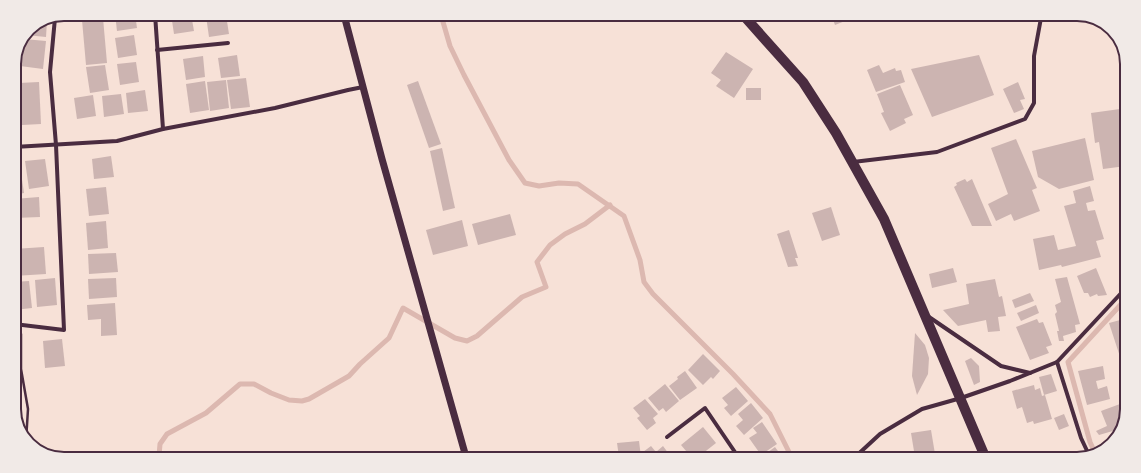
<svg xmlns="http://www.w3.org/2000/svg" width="1141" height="473" font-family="Poppins,sans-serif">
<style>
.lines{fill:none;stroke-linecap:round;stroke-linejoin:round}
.stream{stroke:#dcb8b0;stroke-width:5}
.building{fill:#ccb4b1}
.path{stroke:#4a2c40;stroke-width:2.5}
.minor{stroke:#4a2c40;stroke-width:4}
.tertiary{stroke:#4a2c40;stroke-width:7}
.primary{stroke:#4a2c40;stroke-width:10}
.rim{fill:none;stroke:#4a2c40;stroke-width:2}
</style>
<rect width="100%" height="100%" fill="#f7e1d7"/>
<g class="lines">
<g class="stream">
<path d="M441,15L450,46L464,75L509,160L525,183L539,186L559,183L578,184L624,216L640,260L644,282L653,294L733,374L770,414L792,458"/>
<path d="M1095,453L1090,442L1068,362L1125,300"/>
<path d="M159,456L160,444L167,434L206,413L240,384H254L271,393L289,400L302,401L309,399L349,376L360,364L389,338L403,308L455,338L467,341L477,336L522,297L546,287L537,262L550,245L565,234L585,224L610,205"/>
</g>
</g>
<g class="building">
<path d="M115,14H135L137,28L117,31Z"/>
<path d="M171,14H191L194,31L174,34Z"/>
<path d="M219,15H226L229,34L209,37L206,16Z"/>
<path d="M832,17H855L835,25Z"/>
<path d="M103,18L107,63L86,65L82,20Z"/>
<path d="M47,21L46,37L26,35L29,29Z"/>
<path d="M1114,31L1117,34L1122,49H1121Z"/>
<path d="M134,35L137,55L118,58L115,38Z"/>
<path d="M24,39L46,41L43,69L20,66Z"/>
<path d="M726,52L753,69L734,98L716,86L721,80L711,73Z"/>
<path d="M237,55L240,76L221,78L218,58Z"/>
<path d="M979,55L994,95L932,117L911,69Z"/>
<path d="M203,56L205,77L186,80L183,59Z"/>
<path d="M136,62L139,82L120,85L117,64Z"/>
<path d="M105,65L109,90L90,93L86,67Z"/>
<path d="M879,65L883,73L895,68L896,71L901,70L905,82L876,92L867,70Z"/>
<path d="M246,78L250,107L231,109L227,80Z"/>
<path d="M226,80L229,108L210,111L207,82Z"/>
<path d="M205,81L209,110L190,113L186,84Z"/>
<path d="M418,81L441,144L429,148L407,85Z"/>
<path d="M39,82L41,124L22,125L19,83Z"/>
<path d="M1018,82L1025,99L1020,100L1024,109L1014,113L1003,89Z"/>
<path d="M900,85L913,115L904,119L906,123L890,131L881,113L884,112L877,94Z"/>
<rect x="746" y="88" width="15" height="12"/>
<path d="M145,90L148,111L128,113L126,93Z"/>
<path d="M121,94L124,114L104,117L102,96Z"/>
<path d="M93,95L96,116L77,119L74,98Z"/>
<path d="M1120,109L1122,121H1119L1121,131L1125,130L1126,137V166L1103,169L1099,142L1095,143L1091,113Z"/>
<path d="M1085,138L1094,180L1059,189L1038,177L1032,151Z"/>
<path d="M1016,139L1037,188L1032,190L1040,211L1014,221L1011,214L996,221L988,204L1008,194L991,148Z"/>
<path d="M442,148L455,208L443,211L430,151Z"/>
<path d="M111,156L114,177L94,179L92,159Z"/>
<path d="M45,159L49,186L29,189L25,161Z"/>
<path d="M20,166L24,193L14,195V167Z"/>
<path d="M965,179L967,182L972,179L992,226H972L954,187L957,185L956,183Z"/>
<path d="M1090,186L1094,201L1086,203L1088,211L1095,210L1104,239L1096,241L1101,257L1062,267L1061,265L1039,270L1033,239L1054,235L1058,250L1076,246L1064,206L1076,203L1073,191Z"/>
<path d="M106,187L109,214L89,216L86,189Z"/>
<path d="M39,197L40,217L14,218V199Z"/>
<path d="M831,207L840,235L822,241L812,213Z"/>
<path d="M510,214L516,235L478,245L472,224Z"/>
<path d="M462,220L468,246L433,255L426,230Z"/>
<path d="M106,221L108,248L88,250L86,223Z"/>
<path d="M789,230L798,258H795L798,266L788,267L777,234Z"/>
<path d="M44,247L46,274L14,276V249Z"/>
<path d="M116,253L118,272L89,274L88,254Z"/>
<path d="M953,268L957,282L932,288L929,274Z"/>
<path d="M1096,268L1107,295L1098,296L1097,294L1090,297L1088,293H1084L1077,276Z"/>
<path d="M1067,277L1080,324L1075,325L1076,332L1063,336L1064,341H1059L1057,331H1059L1055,314L1057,312L1055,305L1061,302L1055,279Z"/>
<path d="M55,278L57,305L37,307L35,280Z"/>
<path d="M116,278L117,297L89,299L88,279Z"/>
<path d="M995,279L999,297L1002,296L1006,316L998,317L1000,331L988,332L986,320L958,326L943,310L969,304L966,284Z"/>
<path d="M29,281L32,308L14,310V282Z"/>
<path d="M1030,293L1034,301L1015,308L1012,300Z"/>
<path d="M115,303L117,335L101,336V319L88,320L87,305Z"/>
<path d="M1036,305L1039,313L1021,321L1017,313Z"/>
<path d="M1037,319L1039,323L1043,322L1052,345L1046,347L1049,353L1030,360L1016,327Z"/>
<path d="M1124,319V369L1109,323Z"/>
<path d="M915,333L925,345L929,358L928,374L917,395L912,376Z"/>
<path d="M62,339L65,366L45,368L43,341Z"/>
<path d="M14,345H16L17,364H14Z"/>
<path d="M703,354L720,371L713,379L711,377L703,385L688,370Z"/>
<path d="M971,358L979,366L980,382L974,385L965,361Z"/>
<path d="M1103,366L1105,379L1096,381L1098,389L1107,386L1110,399L1087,405L1078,371Z"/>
<path d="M685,371L697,388L680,400L669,386L678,379L677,377Z"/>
<path d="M1051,374L1057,391L1044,395L1039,377Z"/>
<path d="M665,384L679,401L666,412L663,408L659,411L648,398Z"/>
<path d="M1034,385L1035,390L1040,388L1042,396L1045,395L1052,419L1034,424L1033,421L1027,423L1022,407L1017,409L1012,391Z"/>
<path d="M736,387L748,401L731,416L724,408L728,405L722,398Z"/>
<path d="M645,399L658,414L653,418L656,423L647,430L637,418L640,416L633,408Z"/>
<path d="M751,403L763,418L744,435L736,426L743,420L738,414Z"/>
<path d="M1120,404L1123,414V428L1099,435L1096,431L1107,426L1101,411Z"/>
<path d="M1064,414L1069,426L1059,430L1054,418Z"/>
<path d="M762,422L777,444L761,455L749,438L757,433L753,428Z"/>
<path d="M703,427L716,443L697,458H692L681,445Z"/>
<path d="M931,430L935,454L915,457L911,433Z"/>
<path d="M639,441L641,457H619L617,443Z"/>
<path d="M651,446L656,452L663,446L672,458L647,457L643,452Z"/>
<path d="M775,447L783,458H760Z"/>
<path d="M948,453L949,459L931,458L930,456Z"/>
</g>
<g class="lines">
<path class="path" d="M21,334V369L28,409L26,441"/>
<g class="minor">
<path d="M155,14L163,129"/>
<path d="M157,50L228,43"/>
<path d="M14,147L117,141L163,129L275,108L348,90L363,87"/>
<path d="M853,162L937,152L1025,119L1034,103V56L1041,18"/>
<path d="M929,317L1001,366L1030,373"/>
<path d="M14,324L64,330L56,145L50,72L55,18"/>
<path d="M1057,362L1081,438L1089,455"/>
<path d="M667,437L705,408L739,458"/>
<path d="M854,458L880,434L922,409L961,398L1010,381L1057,362L1125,289"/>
</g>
<path class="tertiary" d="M344,15L382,159L466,457"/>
<path class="primary" d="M744,16L803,82L836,133L884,219L986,459"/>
</g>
<path d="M0 0H1141V473H0ZM64 21H1077A43 43 0 0 1 1120 64V409A43 43 0 0 1 1077 452H64A43 43 0 0 1 21 409V64A43 43 0 0 1 64 21Z" fill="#f1eae7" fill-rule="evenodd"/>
<path class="rim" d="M64 21H1077A43 43 0 0 1 1120 64V409A43 43 0 0 1 1077 452H64A43 43 0 0 1 21 409V64A43 43 0 0 1 64 21Z"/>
</svg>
